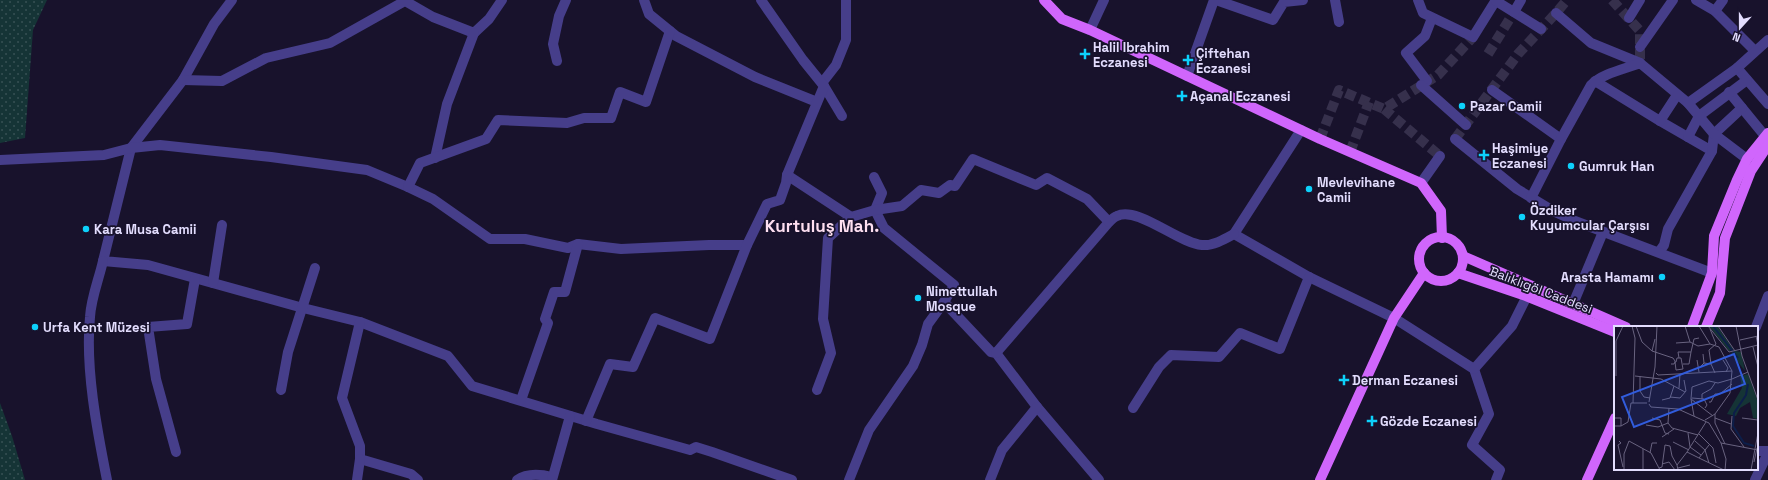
<svg xmlns="http://www.w3.org/2000/svg" width="1768" height="480" font-family="'Space Grotesk',sans-serif">
<style>
.park{fill:url(#park-dots)}
.lines{fill:none;stroke-linecap:round;stroke-linejoin:round}
.minor-tunnel{stroke:#36304c;stroke-width:10;stroke-dasharray:10 5;stroke-linecap:butt}
.minor{stroke:#463e8a;stroke-width:10}
.major{stroke:#d066fc;stroke-width:10}
.poi-dot{fill:#0dd1fb;stroke:#18122c;stroke-width:1.5}
.labels{text-anchor:middle;dominant-baseline:central;stroke-width:3.5;stroke-linejoin:round;paint-order:stroke}
.poi-label{font-size:13px;font-weight:bold;fill:#e3ddfe;stroke:#18122c;text-anchor:start}
.street-label{font-size:13px;fill:#e3ddfe;stroke:#18122c}
.district-label{font-size:17px;font-weight:bold;fill:#fedff1;stroke:#18122c}
.inset-river{fill:none;stroke:#0c1e4a;stroke-width:2}
.inset-road{fill:none;stroke:#696380;stroke-width:1}
.view{fill:#315cdc;fill-opacity:0.15;stroke:#315cdc;stroke-width:2}
.inset-edge{fill:none;stroke:#e3ddfe;stroke-width:2}
</style>
<defs>
<pattern id="park-dots" width="8" height="8" patternUnits="userSpaceOnUse"><rect width="8" height="8" fill="#153436"/><path d="M2 2h.1M6 6h.1" fill="none" stroke="#375154" stroke-width="1.8" stroke-linecap="round"/></pattern>
</defs>
<rect width="100%" height="100%" fill="#18122c"/>
<g class="park">
<path d="M0,0H47L33,30L25,138L0,143Z"/>
<path d="M0,403L12,436L25,480H0Z"/>
</g>
<g class="lines">
<g class="minor-tunnel">
<path d="M1612,0L1640,31V63"/>
<path d="M1488,54L1514,12"/>
<path d="M1384,109L1440,156"/>
<path d="M1320,139L1339,90L1384,109L1438,75L1473,37"/>
<path d="M1455,139L1518,54L1556,13L1567,0"/>
<path d="M1350,152L1369,102"/>
</g>
<g class="minor">
<path d="M232,0L214,24L183,80L131,148L103,261L148,265L303,308L360,322L448,356L472,386L597,424L690,450L696,447L712,452L792,480"/>
<path d="M644,0L649,14L676,36L755,77L817,102"/>
<path d="M1216,0L1273,20L1284,2L1303,0"/>
<path d="M1335,0L1339,22"/>
<path d="M1418,0L1423,13L1473,37L1496,0"/>
<path d="M1696,0L1715,11L1755,51"/>
<path d="M1496,1L1541,29"/>
<path d="M1715,11L1723,0"/>
<path d="M1514,12L1521,0"/>
<path d="M1556,13L1591,43L1640,63"/>
<path d="M1629,18L1640,0"/>
<path d="M1090,30L1104,0"/>
<path d="M1640,47L1673,0"/>
<path d="M557,61L553,44L559,16L566,0"/>
<path d="M1737,68L1768,104"/>
<path d="M1187,76L1214,0"/>
<path d="M183,80L222,81L266,58L330,43L405,1L433,17L474,33L489,19L502,0"/>
<path d="M1427,81L1406,53L1425,36L1432,18"/>
<path d="M1595,81L1660,121L1712,151L1668,229L1664,245L1659,252"/>
<path d="M822,83L836,65L846,40V0"/>
<path d="M1421,85L1466,125"/>
<path d="M824,86L842,116"/>
<path d="M1492,90L1561,139"/>
<path d="M1729,92L1765,136"/>
<path d="M1688,103L1737,68L1768,40"/>
<path d="M1660,121L1677,95"/>
<path d="M1301,130L1234,234L1309,277L1394,318L1474,369L1489,414L1472,445L1500,470L1496,480"/>
<path d="M1688,137L1699,116L1747,80"/>
<path d="M1455,139L1517,189L1555,212L1575,221L1712,273"/>
<path d="M1712,151L1714,134L1742,108"/>
<path d="M435,158L447,104L474,33"/>
<path d="M0,160L104,155L131,148L160,145L271,157L367,170L408,187L433,199L490,239H525L568,248L578,244L621,249L709,245H747"/>
<path d="M787,175L851,217"/>
<path d="M874,177L882,193L875,210L884,228L954,285L944,302L991,352L996,353L1037,407L1099,480"/>
<path d="M1421,183L1440,156"/>
<path d="M408,187L420,163L486,139L498,120L567,123L584,118H611L620,92L646,102L670,31"/>
<path d="M1531,198L1561,139L1591,85C1603,73 1625,69 1640,63L1688,103L1714,134L1747,159"/>
<path d="M103,261C99,279 91,298 90,317C85,368 97,430 107,480"/>
<path d="M213,283L222,225"/>
<path d="M1573,304L1603,232"/>
<path d="M360,322L342,398L360,446V459L411,474L418,480"/>
<path d="M1756,327L1768,296"/>
<path d="M996,353L1109,222C1111,220 1114,217 1117,216C1138,206 1178,243 1202,245C1213,246 1225,239 1234,234"/>
<path d="M1474,369L1512,326L1532,286"/>
<path d="M281,390L288,352L315,268"/>
<path d="M817,390L831,353L823,319L828,238L851,217L875,210L902,206L921,190L939,193L950,185L955,186L973,159L1036,185L1047,178L1087,199L1109,222"/>
<path d="M521,400L548,323L545,319L554,292H565L578,244"/>
<path d="M1133,408L1159,367L1171,355L1219,357L1240,333L1280,349L1309,277"/>
<path d="M586,421L610,364L633,367L655,318L710,339L747,245L767,204L780,200L786,183L787,175L824,86L803,60L761,0"/>
<path d="M1757,451H1768"/>
<path d="M176,452L156,379L148,327L187,324L195,279"/>
<path d="M357,480L360,459"/>
<path d="M517,480C527,473 540,474 552,477"/>
<path d="M552,480L570,416"/>
<path d="M849,480L869,430L913,366L922,345L928,324L944,302"/>
<path d="M990,480L1002,450L1037,407"/>
<path d="M1755,480L1768,453"/>
</g>
<g class="major">
<path d="M1044,0L1062,19L1090,30L1320,139L1421,183L1441,211L1442,238"/>
<circle cx="1441" cy="259" r="22"/>
<path d="M1463,256L1626,327"/>
<path d="M1458,273L1526,296L1615,332"/>
<path d="M1692,327L1712,273L1714,236L1737,180L1747,159L1768,133"/>
<path d="M1706,327L1720,293L1725,238L1751,171L1768,145"/>
<path d="M1320,480L1394,318L1424,273"/>
<path d="M1587,480L1615,418"/>
</g>
</g>
<g class="poi-dot">
<path d="M1083 48h4v4h4v4h-4v4h-4v-4h-4v-4h4z"/>
<path d="M1186 54h4v4h4v4h-4v4h-4v-4h-4v-4h4z"/>
<path d="M1180 90h4v4h4v4h-4v4h-4v-4h-4v-4h4z"/>
<circle cx="1462" cy="106" r="4"/>
<path d="M1482 149h4v4h4v4h-4v4h-4v-4h-4v-4h4z"/>
<circle cx="1571" cy="166" r="4"/>
<circle cx="1309" cy="189" r="4"/>
<circle cx="1522" cy="217" r="4"/>
<circle cx="86" cy="229" r="4"/>
<circle cx="1662" cy="277" r="4"/>
<circle cx="918" cy="298" r="4"/>
<circle cx="35" cy="327" r="4"/>
<path d="M1342 374h4v4h4v4h-4v4h-4v-4h-4v-4h4z"/>
<path d="M1370 415h4v4h4v4h-4v4h-4v-4h-4v-4h4z"/>
</g>
<g class="labels">
<g class="poi-label">
<text x="1093" y="47">Halil Ibrahim<tspan x="1093" dy="15">Eczanesi</tspan></text>
<text x="1196" y="53">Çiftehan<tspan x="1196" dy="15">Eczanesi</tspan></text>
<text x="1190" y="96">Açanal Eczanesi</text>
<text x="1470" y="106">Pazar Camii</text>
<text x="1492" y="148">Haşimiye<tspan x="1492" dy="15">Eczanesi</tspan></text>
<text x="1579" y="166">Gumruk Han</text>
<text x="1317" y="182">Mevlevihane<tspan x="1317" dy="15">Camii</tspan></text>
<text x="1530" y="210">Özdiker<tspan x="1530" dy="15">Kuyumcular Çarşısı</tspan></text>
<text x="94" y="229">Kara Musa Camii</text>
<text x="1654" y="277" text-anchor="end">Arasta Hamamı</text>
<text x="926" y="291">Nimettullah<tspan x="926" dy="15">Mosque</tspan></text>
<text x="43" y="327">Urfa Kent Müzesi</text>
<text x="1352" y="380">Derman Eczanesi</text>
<text x="1380" y="421">Gözde Eczanesi</text>
</g>
<g class="street-label">
<text transform="translate(1541 290) rotate(21)">Balıklıgöl Caddesi</text>
</g>
<g class="district-label">
<text x="822" y="226">Kurtuluş Mah.</text>
</g>
</g>
<g transform="translate(1614 326)">
<rect width="144" height="144" fill="#18122c"/>
<path d="M95,0H103L119,23L115,25ZM121,25L127,26L131,45L117,27ZM134,48L144,76V93L139,92L136,76L126,82L122,90L113,88L128,62L126,50Z" fill="#153436"/>
<path class="inset-river" d="M99,0L124,32M134,58L132,69L120,87L119,100L130,117L140,120"/>
<path class="inset-road" d="M18,0L21,12L19,77M22,0L28,16L38,25M71,0L76,16M85,0L96,18L105,21L118,45M94,0L115,26L144,19L142,10M104,0L121,25M122,0L128,30L144,74M96,3L102,18M41,13L38,25L59,32L61,35V36L62,44L69,43L67,32H63L62,36H61L60,38H57M126,14L144,10M62,17L76,16L84,20L96,18M139,21L144,41M65,32L64,26H77L80,13L85,12M83,34L85,46M109,34L114,42L112,46M90,37L97,38L101,47M69,38H75L77,26M97,38L95,24L102,18M85,42L90,37L89,28M42,47L44,49L118,45L116,67L101,88L91,94M2,50V15L9,0M21,50L47,53L71,66M26,50V65L30,71L36,72M65,62L66,48M56,71L66,72L72,65L70,54M78,72L90,73L93,79L91,82M77,73L80,90M88,73V68L97,63L101,57M48,74L56,72L60,60M35,76L41,41L43,0M95,76H97L101,68H106L118,58M35,78L37,81L64,83L95,97L107,117L144,124M55,82L54,97L58,102L84,109M101,88V97L111,118M99,90L77,73L78,61L95,55L104,57L118,53L134,46M118,90L117,103L130,121M0,92H7V100M38,92L46,94L51,107L55,108M101,92L117,98M128,92L144,94M92,96L73,126L85,132L95,119M32,99L44,101L54,97M0,100H7L14,96L17,77H33M74,107L76,121L87,129M85,108L99,122L102,137M48,111L60,103M5,115L7,117L4,119L9,141M81,115L91,124L95,137M59,116L75,124M107,117L112,133L111,144M29,123V144M36,127L38,117H43M85,132L110,144M140,136L143,122M48,138L55,136L61,144M45,142L48,141L51,119L56,120L58,130L63,139M64,142L76,139M10,144V128L15,115L37,127L46,144M64,144L63,139L73,126M137,144L144,107"/>
<path class="view" d="M120,28L131,58L20,101L8,71Z"/>
<rect width="144" height="144" class="inset-edge"/>
</g>
<g transform="translate(1740 28) rotate(201)" stroke="#18122c" stroke-width="3" paint-order="stroke">
<path d="M0-3L7 15L0 10L-7 15Z" fill="#e3ddfe"/>
<text y="-6" font-size="11" font-weight="bold" text-anchor="middle" fill="#e3ddfe">N</text>
</g>
</svg>
